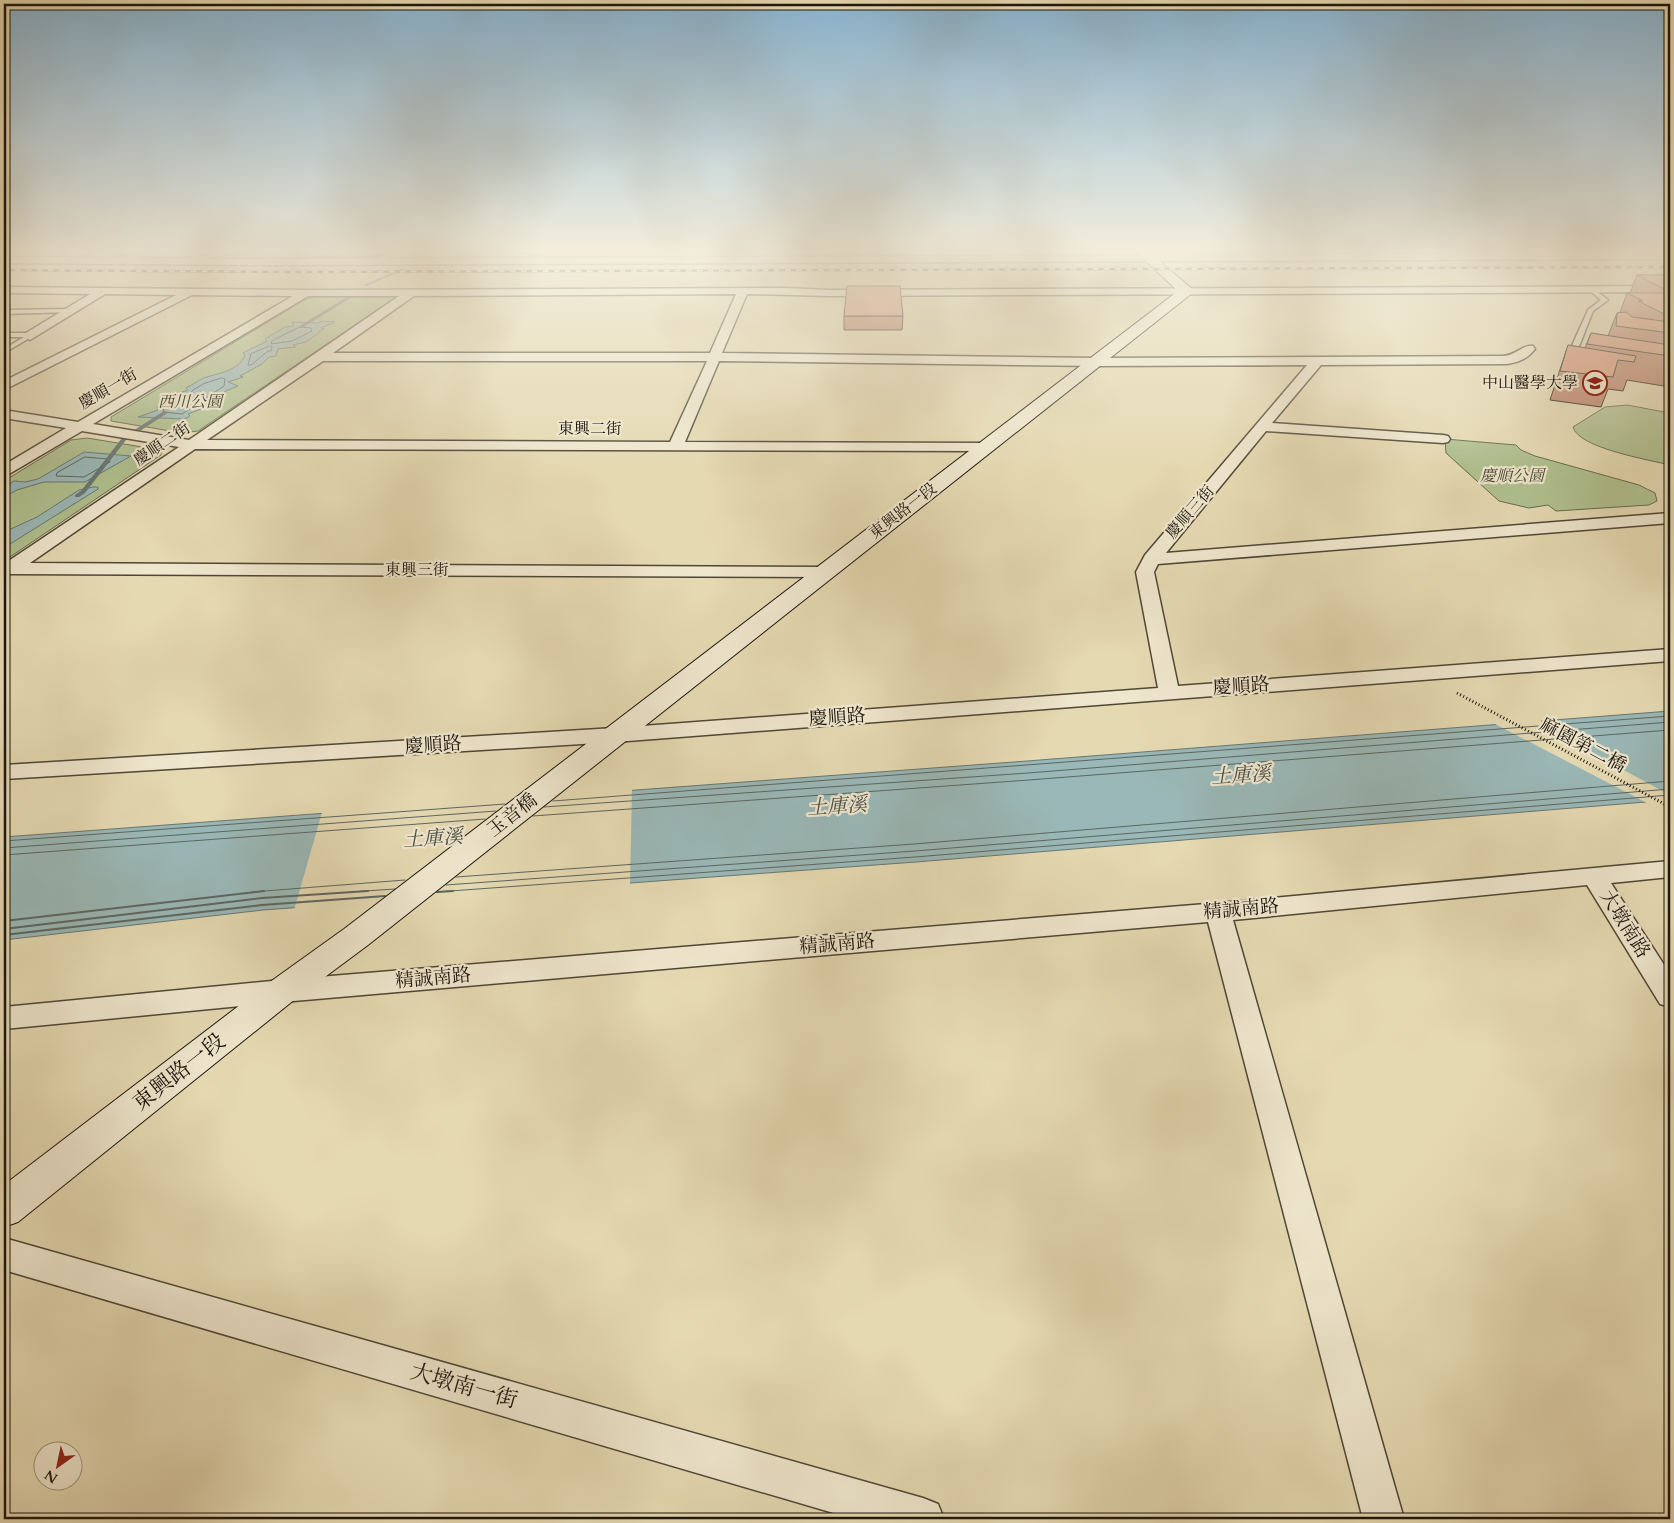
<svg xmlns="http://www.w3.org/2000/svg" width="1674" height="1523" font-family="Cardo,'Noto Serif TC',serif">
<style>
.green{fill:#b0c08f;stroke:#666b4e}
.water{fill:#9ab8b7;stroke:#687773}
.pier{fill:#e5d9b2}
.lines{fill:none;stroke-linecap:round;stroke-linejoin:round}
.shore-far1{stroke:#5c6762;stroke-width:1}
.shore{stroke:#5c6762;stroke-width:2}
.stream{fill:#687773;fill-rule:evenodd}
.lane-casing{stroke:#4f4736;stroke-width:3}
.street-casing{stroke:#4f4736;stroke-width:3}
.secondary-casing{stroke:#1d160d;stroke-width:2}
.path{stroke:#1d160d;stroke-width:3;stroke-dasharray:1 2.5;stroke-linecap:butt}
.lane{fill:#eee6cd;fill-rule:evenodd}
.street{fill:#eee6cd;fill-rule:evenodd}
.secondary{fill:#eee6cd;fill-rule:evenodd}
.rail-casing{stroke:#1d160d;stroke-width:2.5}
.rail{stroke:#eee6cd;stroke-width:2;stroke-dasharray:5.5;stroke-linecap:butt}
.wall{fill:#bb7e66;stroke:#1d160d}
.shaded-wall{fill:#996753;stroke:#1d160d}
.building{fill:#da9377;stroke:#1d160d}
.labels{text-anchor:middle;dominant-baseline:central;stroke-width:4.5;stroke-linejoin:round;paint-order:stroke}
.far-poi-label{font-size:16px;fill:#1d160d;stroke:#eee6cd;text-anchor:end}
.far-street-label{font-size:16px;fill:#1d160d;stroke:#eee6cd}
.far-park-label{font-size:16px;font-style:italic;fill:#494934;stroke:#eee6cd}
.street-label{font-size:19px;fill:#1d160d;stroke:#eee6cd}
.water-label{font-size:20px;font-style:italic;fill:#494f48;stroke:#eee6cd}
.near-street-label{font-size:22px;fill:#1d160d;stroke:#eee6cd}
</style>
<rect width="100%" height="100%" fill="#e5d9b2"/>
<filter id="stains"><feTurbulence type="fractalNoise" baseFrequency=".004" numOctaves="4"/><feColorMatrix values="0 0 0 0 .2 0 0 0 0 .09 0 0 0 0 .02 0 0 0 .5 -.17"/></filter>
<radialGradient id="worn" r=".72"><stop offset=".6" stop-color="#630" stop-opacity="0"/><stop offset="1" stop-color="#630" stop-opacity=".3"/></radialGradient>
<g class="green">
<path d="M317,297H387L392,300L198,431L182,433L111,421V417L306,299Z"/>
<path d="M1627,405L1670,413V465C1650,460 1578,448 1573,427L1605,407Z"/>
<path d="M87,438L161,450V455L4,561V481L71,440Z"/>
<path d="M1445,439L1516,445L1521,450L1535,456L1639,485L1655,493L1657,501L1649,505L1556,511L1548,505L1529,508L1499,501L1446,453Z"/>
</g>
<g class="water">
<path d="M322,321L335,322L321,328L324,329L306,342L293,345L296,347L278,349L276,356L269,357L262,364L240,376L243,377L228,382L238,386L219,394L220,395L201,409L188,414L190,416L185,419L138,417L158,410L157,407L177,394L188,390L186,388C192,385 197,381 204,378C218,373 239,371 245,355L243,353C250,349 262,344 267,341L265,339L285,327L294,326L292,322L317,323Z"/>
<path d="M84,452L131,456L85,482H44L17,490L4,497V488L14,481L25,482L38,479Z"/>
<path d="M93,487H98V489L10,544L4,551V532L37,517L79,490Z"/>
<path d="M1670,711V800L916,862L263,910L4,940V837L1027,761Z"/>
</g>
<g class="pier">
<path d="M1541,719L1542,726L1670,795V803L1649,804L1493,723Z"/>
<path d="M632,787L630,885L294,910L323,809Z"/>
</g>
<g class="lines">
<g class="shore-far1">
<path d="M300,327L311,328L312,331L292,341L271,344L272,341Z"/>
<path d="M270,346L272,347L271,351H268L251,365H248L251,354Z"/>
<path d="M222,378L225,379L224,386L182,414L163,412L164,408L188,396L193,390L203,384Z"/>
<path d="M85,457L108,459L110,462L84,477L56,476L57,473Z"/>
<path d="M553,801L1670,716"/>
<path d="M544,807L1028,773L1670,722"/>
<path d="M533,816L1029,780L1670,730"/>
<path d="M4,841L505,804"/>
<path d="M4,848L496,811"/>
<path d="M4,855L485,819"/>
<path d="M456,877L914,844L1670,781"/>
<path d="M446,885L915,851L1670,789"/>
<path d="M252,892L405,880"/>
<path d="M350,892L395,889"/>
<path d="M437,892L915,857L1670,795"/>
</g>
<g class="shore">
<path d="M437,892L453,891"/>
<path d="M4,921L264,891"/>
<path d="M4,929L262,898L368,891"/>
<path d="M4,935L262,905L385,896"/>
</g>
<g class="stream">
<path d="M402,268L405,269L367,286L364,285Z"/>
<path d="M350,295L354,296L302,328L298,327Z"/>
<path d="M164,411L169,412L126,440L85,493L79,497H75V495L81,491L122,438Z"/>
</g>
<defs>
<g id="lane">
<path d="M228,253H242L174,262L171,260Z"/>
<path d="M393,253H399L378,262L373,261Z"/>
<path d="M1591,287L1608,300L1593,311L1580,344L1570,359H1566L1588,310L1601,300L1589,290Z"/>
<path d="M72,309L74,312L4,314V310Z"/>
<path d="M4,333H29L33,336L4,353V349L24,337H4Z"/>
</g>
<g id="street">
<path d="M1670,253V259L270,265L4,263V257L270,259Z"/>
<path d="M1670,286V292L830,296L747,294L722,353L1097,358L1502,356C1516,356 1523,344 1533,346L1535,349C1527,359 1519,362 1507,364L1321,365L1272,423L1443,435L1448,436L1450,439L1448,442L1443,443L1266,431L1166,553L1670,513V523L1158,564L1154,572L1178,686L1670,649V661L615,742L4,779V765L615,728L1158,688L1136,572L1145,555L1307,365L1097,366L719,361L685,442L986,443L991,444L993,447L991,450L986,451L195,449L30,563L824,567L830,568L833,572L830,576L824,577L9,574L4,573V564L179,447L82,431L9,474L4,476V465L66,428L4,418V410L78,422L293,296L192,295L4,390V381L176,295L105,294L30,340L24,336L26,333L90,294L4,293V287L307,290L786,288L830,290ZM736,294L710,353H333L414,296ZM308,296H399L189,440L93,424ZM323,361H707L670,442L207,440Z"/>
<path d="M1670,861V877L1611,883L1670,974V1007L1660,1004L1587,885L1233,920L1404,1519H1363L1208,922L282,1002L4,1029V1007L282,980L1218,903Z"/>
<path d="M4,1238L923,1498L938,1504L944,1519H854L4,1270Z"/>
</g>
<path id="secondary" d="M1137,253H1150L1191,288L1193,291L1191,294L368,945L294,1000L18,1222L4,1227V1185L270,982L344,929L1178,291Z"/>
</defs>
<use href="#lane" class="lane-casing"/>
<use href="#street" class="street-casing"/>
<use href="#secondary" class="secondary-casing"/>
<path class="path" d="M1457,693L1670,807"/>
<use href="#lane" class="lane"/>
<use href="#street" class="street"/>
<use href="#secondary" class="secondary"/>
<defs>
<path id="rail" d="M4,270L302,272L1670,267"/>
</defs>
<use href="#rail" class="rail-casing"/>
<use href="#rail" class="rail"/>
</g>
<g class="wall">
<path d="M4,253H38L36,254Z"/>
<path d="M45,253H92L89,255L45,254Z"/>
<path d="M108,253H150L148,254L109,256Z"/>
<path d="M235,253H387L380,256L366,257L248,258L247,256H236Z"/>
<path d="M516,253H550L541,256Z"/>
<path d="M1298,253H1375V254L1302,255Z"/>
<path d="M1637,275H1670V387L1627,380L1623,391L1608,389L1601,407L1550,400L1568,345L1585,348L1591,333L1608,336L1617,313H1620L1627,293H1630Z"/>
<path d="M844,316H903L902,330H844Z"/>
</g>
<g class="shaded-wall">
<path d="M365,253H387L380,256L366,257Z"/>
<path d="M540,253H550L541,256Z"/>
</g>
<g class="building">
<path d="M1637,275H1670V292Z"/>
<path d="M847,286H900L903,316H844Z"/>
<path d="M1627,293H1664L1670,294V313H1662L1638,301H1643Z"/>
<path d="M1626,312L1632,317L1670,322V333L1616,326L1617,313Z"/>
<path d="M1591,333L1670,345V356L1587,344Z"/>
<path d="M1568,345L1636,356L1634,362L1618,360L1613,377L1560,371Z"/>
</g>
<linearGradient id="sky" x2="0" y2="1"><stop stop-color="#89b6d4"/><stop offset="0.54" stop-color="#f3eedc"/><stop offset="1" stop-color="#f3eedc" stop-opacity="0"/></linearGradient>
<rect width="1674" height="466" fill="url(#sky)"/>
<defs>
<symbol id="university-ring" viewBox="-11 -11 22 22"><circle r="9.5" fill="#eee6cd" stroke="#8f2418" stroke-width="1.5"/><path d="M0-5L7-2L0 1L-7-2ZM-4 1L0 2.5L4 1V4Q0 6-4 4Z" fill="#8f2418"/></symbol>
</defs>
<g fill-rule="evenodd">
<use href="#university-ring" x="1581" y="369" width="28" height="28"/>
</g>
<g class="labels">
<g class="far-poi-label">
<text x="1578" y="383">中山醫學大學</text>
</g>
<g class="far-street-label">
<text transform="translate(108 389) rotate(-30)">慶順一街</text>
<text x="590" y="429">東興二街</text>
<text transform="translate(162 444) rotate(-34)">慶順二街</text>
<text transform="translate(903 511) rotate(-38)">東興路一段</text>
<text transform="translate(1190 512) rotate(-49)">慶順三街</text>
<text x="417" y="570">東興三街</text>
</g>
<g class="far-park-label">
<text x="190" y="402">西川公園</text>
<text x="1512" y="476">慶順公園</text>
</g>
<g class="street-label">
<text transform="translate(1241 686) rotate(-4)">慶順路</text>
<text transform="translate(837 717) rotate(-4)">慶順路</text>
<text transform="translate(433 745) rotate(-4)">慶順路</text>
<text transform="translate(1583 745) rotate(28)">麻園第二橋</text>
<text transform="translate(512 815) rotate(-38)">玉音橋</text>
<text transform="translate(1241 909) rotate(-5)">精誠南路</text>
<text transform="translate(1625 924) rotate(58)">大墩南路</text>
<text transform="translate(837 944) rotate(-5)">精誠南路</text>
<text transform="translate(433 978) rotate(-5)">精誠南路</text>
</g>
<g class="water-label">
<text transform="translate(1241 775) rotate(-4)">土庫溪</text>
<text transform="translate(837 806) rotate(-4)">土庫溪</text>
<text transform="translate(433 838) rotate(-4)">土庫溪</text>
</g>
<g class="near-street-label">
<text transform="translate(179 1072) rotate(-38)">東興路一段</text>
<text transform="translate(464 1386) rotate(16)">大墩南一街</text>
</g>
</g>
<rect width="1674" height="1523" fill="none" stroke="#e5d9b2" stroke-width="20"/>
<rect x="5" y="5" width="1664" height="1513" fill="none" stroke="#1d160d" stroke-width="2.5"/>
<rect x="10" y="10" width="1654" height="1503" fill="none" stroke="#1d160d"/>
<g transform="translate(58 1466) rotate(213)"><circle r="24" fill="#eee6cd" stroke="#9a9380"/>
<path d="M0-4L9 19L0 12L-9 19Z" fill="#8f2418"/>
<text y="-8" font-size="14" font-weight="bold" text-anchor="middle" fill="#1d160d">N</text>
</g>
<rect width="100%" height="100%" filter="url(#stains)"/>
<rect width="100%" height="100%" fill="url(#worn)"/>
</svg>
